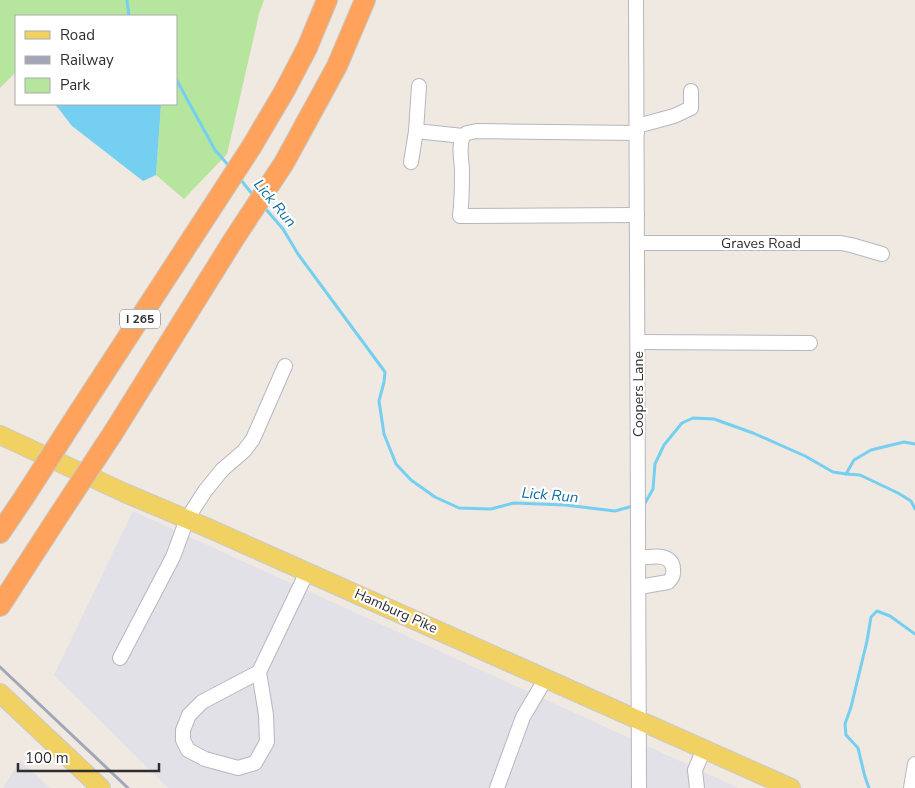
<svg xmlns="http://www.w3.org/2000/svg" width="915" height="788" font-family="'Nunito Sans',sans-serif">
<style>
.industrial{fill:#e3e1e8}
.green{fill:#b6e59e}
.water{fill:#75cff0}
.lines{fill:none;stroke-linecap:round;stroke-linejoin:round}
.stream{stroke:#75cff0;stroke-width:3}
.minor-casing{stroke:#b4b7c1;stroke-width:16}
.major-casing{stroke:#c9c9c9;stroke-width:20}
.highway-casing{stroke:#c9c9c9;stroke-width:22}
.minor{stroke:#fff;stroke-width:14}
.major{stroke:#f2d163;stroke-width:18}
.highway{stroke:#ffa35c;stroke-width:20}
.rail{stroke:#a3a6b8;stroke-width:3}
.highway-bridge-casing{stroke:#c9c9c9;stroke-width:22;stroke-linecap:butt}
.highway-bridge{stroke:#ffa35c;stroke-width:20}
.labels{text-anchor:middle;dominant-baseline:central;stroke-width:4.5;stroke-linejoin:round;paint-order:stroke}
.shield{fill:#fff;stroke:#6d6d6d;stroke-width:1}
.shield-label{font-size:12px;font-weight:bold;fill:#2e2e2e}
.street-label{font-size:14px;fill:#2e2e2e;stroke:#fff}
.water-label{font-size:15px;font-style:italic;fill:#0d6fa3;stroke:#fff}
</style>
<rect width="100%" height="100%" fill="#efe9e1"/>
<g class="industrial">
<path d="M133,511L739,788H168L54,675Z"/>
<path d="M20,760L50,788H3Z"/>
</g>
<path class="green" d="M0,0H264L259,14L227,154L184,199L156,175L161,105L160,104H176V16H16V72L0,88Z"/>
<path class="water" d="M55,104H160L161,105L156,175L143,181L72,126Z"/>
<g class="lines">
<g class="stream">
<path d="M127,0L129,16"/>
<path d="M176,79L215,150L229,166"/>
<path d="M240,179L253,195"/>
<path d="M264,207L283,229L298,254L385,372L384,382L379,401L384,434L396,464L411,480L435,497L459,508L491,509L514,503L565,505L615,511L633,506"/>
<path d="M846,474L854,460L871,450L904,442L915,444"/>
<path d="M642,504L645,503L653,489L655,464L664,445L682,423L693,418L714,419L753,433L805,456L833,472L846,474L860,475L898,493L911,501L915,509"/>
<path d="M869,788L865,777L858,748L846,735L845,724L851,707L867,641L871,617L877,611L890,616L915,634"/>
</g>
<defs>
<g id="minor">
<path d="M636,0L639,788"/>
<path d="M637,126L674,116L691,108V91"/>
<path d="M416,131L463,136L467,133L477,131L637,133"/>
<path d="M463,136C458,147 462,160 462,172C462,187 462,201 460,216L637,215"/>
<path d="M411,162L416,131L419,86"/>
<path d="M638,243H841L851,245L882,254"/>
<path d="M638,342L810,343"/>
<path d="M639,558C651,557 671,552 673,568C674,574 673,578 668,582L639,587"/>
<path d="M120,658L173,557L187,519L205,491L222,470L244,451L253,439L285,366"/>
<path d="M259,672L202,702L189,715L183,730V740L188,750L205,759L238,768L255,763L267,742L266,715L259,672L307,572"/>
<path d="M497,788L523,717L546,678"/>
<path d="M697,788L695,770L704,749"/>
<path d="M911,788L915,764"/>
</g>
<g id="major">
<path d="M0,435L125,493L208,528L791,788"/>
<path d="M0,693L101,788"/>
</g>
<g id="highway">
<path d="M77,415L252,146L285,90L307,48L327,0"/>
<path d="M113,433L234,239L284,163L337,66L365,0"/>
<path d="M0,533L25,496"/>
<path d="M0,606L59,515"/>
</g>
</defs>
<use href="#minor" class="minor-casing"/>
<use href="#major" class="major-casing"/>
<use href="#highway" class="highway-casing"/>
<use href="#minor" class="minor"/>
<use href="#major" class="major"/>
<use href="#highway" class="highway"/>
<path class="rail" d="M0,667L128,788"/>
<defs>
<g id="highway-bridge">
<path d="M25,496L77,415"/>
<path d="M59,515L113,433"/>
</g>
</defs>
<use href="#highway-bridge" class="highway-bridge-casing"/>
<use href="#highway-bridge" class="highway-bridge"/>
</g>
<g class="labels">
<rect class="shield" x="120" y="309.5" width="40" height="19" rx="4"/>
<g class="shield-label">
<text x="140" y="319">I 265</text>
</g>
<g class="street-label">
<text x="761" y="243">Graves Road</text>
<text transform="translate(638 394) rotate(-90)">Coopers Lane</text>
<text transform="translate(396 611) rotate(24)">Hamburg Pike</text>
</g>
<g class="water-label">
<text transform="translate(275 203) rotate(50)">Lick Run</text>
<text transform="translate(550 495) rotate(5)">Lick Run</text>
</g>
</g>
<rect x="15" y="15" width="162" height="90" fill="#ffffff" stroke="#ababab"/>
<rect x="25" y="31" width="25" height="8" fill="#f2d163" stroke="#ababab"/>
<text x="60" y="40" font-size="15" fill="#2e2e2e">Road</text>
<rect x="25" y="56" width="25" height="8" fill="#a3a6b8" stroke="#ababab"/>
<text x="60" y="65" font-size="15" fill="#2e2e2e">Railway</text>
<rect x="25" y="78" width="25" height="15" fill="#b6e59e" stroke="#ababab"/>
<text x="60" y="90" font-size="15" fill="#2e2e2e">Park</text>
<path d="M18 763v8h141v-8" fill="none" stroke="#2e2e2e" stroke-width="2.5"/>
<text x="25" y="763" font-size="15" fill="#2e2e2e" stroke="#ffffff" stroke-width="4" paint-order="stroke">100 m</text>
</svg>
